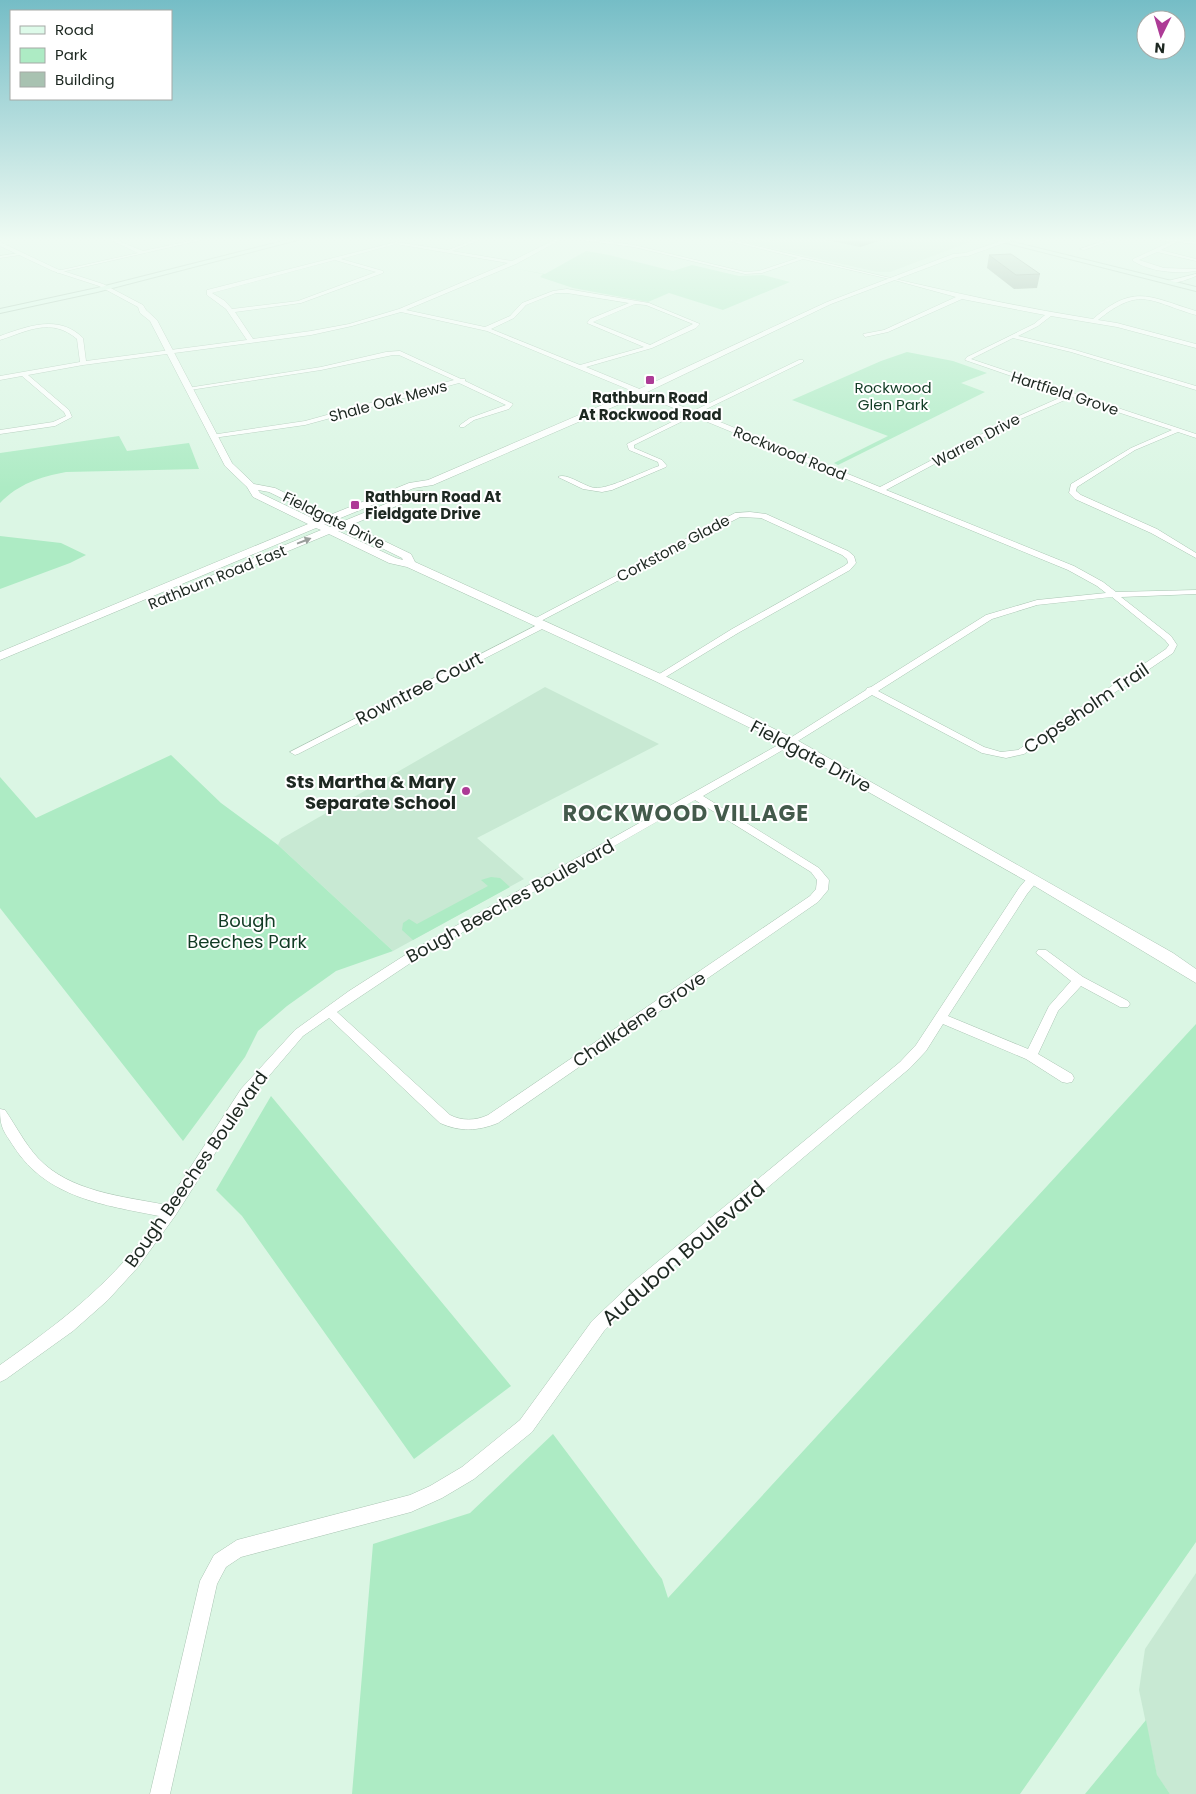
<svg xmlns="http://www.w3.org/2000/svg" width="1196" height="1794" font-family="Poppins,sans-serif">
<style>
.built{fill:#c8e9d3}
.green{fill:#adebc4}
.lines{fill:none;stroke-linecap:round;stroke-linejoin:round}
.minor-casing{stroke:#aac5b3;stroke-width:1}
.tertiary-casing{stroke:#aac5b3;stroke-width:1}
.secondary-casing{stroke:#aac5b3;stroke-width:2}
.minor{fill:#fff;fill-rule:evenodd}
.tertiary{fill:#fff;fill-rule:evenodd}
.secondary{fill:#ddfae9;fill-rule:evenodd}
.wall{fill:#90a798}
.shaded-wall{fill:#76887c}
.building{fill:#a8c2b1;stroke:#76887c}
.oneway{fill:#999e9b}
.poi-dot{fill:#ad3b96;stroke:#fff;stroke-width:2}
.labels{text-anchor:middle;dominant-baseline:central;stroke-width:4;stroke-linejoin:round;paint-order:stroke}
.far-park-label{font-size:15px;fill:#113b24;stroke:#fff}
.far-street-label{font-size:15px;fill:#1d2821;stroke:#fff}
.far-poi-label{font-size:15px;font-weight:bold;fill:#1d2821;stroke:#fff}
.street-label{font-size:18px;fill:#1d2821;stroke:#fff}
.poi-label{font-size:18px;font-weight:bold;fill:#1d2821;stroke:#fff;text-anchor:end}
.park-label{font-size:18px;fill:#113b24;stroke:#fff}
.near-street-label{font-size:21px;fill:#1d2821;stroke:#fff}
.district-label{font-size:22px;font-weight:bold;letter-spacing:1px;fill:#435a4b;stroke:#fff}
</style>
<rect width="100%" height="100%" fill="#dbf6e4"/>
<g class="built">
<path d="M723,237H966L970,242L890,272H877Z"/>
<path d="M545,687L659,744L477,838L524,879L393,951L278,845L281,839Z"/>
<path d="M1196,1573V1794H1170L1157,1776L1139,1690L1145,1649Z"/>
</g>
<g class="green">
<path d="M586,251L609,255L673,271L692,265L739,276L763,275L790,282L723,310L669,293L648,302L573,288L540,277L543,274L512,268L545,274Z"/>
<path d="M907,352L953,361L987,373L961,383L985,392L838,465L834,463L888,436L792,400L881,361Z"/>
<path d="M119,436L127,451L189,443L199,469L66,472C40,477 18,484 0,503V453Z"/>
<path d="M0,536L61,543L86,555L70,563L0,589Z"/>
<path d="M171,755L221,803L278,845L393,951L336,971L287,1006L258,1031L245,1057L183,1141L0,908V777L36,818Z"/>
<path d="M491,877L500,878L510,887L413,940L402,930L403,923L409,919L417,924L488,886L481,880Z"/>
<path d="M1196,1024V1542L1020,1794H352L373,1544L470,1513L553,1434L662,1579L668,1598Z"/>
<path d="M271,1096L511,1386L414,1459L242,1216L216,1190Z"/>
<path d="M1146,1720L1157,1775L1170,1794H1085Z"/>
</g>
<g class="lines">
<defs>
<g id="minor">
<path d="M104,237H109L143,251L208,237H215L57,273V271L138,253Z"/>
<path d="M481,237H487L452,251L512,261L560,237H572L634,245L745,272L759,271L798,258L712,237H719C843,266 967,299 1093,319C1134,283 1150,297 1196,311V315C1150,302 1141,285 1098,320L1117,323L1196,344V348L1117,327L1051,316L1038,326L1018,336L1075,350L1196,386V390L1071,352L1013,338L971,359L1196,434V438L1178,432L1135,450L1077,487L1076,491L1081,495L1157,529L1196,553V558L1151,533L1075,499L1069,493L1071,484L1131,448L1172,430L1072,397L1009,424L886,490L1074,566L1103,582L1116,592L1196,590V594L1121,597L1171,636L1177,645L1173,653L1024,754L1006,758L982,753L872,695L793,744L703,796L819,868L829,880L828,890L818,902L498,1123C478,1131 460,1132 440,1123L329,1018L303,1036L251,1097L175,1216L138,1267L108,1300L73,1331L6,1379L0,1382V1365C62,1321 116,1281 159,1216C104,1205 47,1198 14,1147C4,1131 0,1129 0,1109L5,1110C16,1126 25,1144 38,1158C70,1192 122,1196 166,1205L241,1089L295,1030L349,991L413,950L787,740L866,690L867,688L871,687L986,615L1037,600L1106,593L1097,586L1068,570L693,416L634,445V448L662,460L667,466L666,467L612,490L602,492L583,489L558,477C566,472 585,487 595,488C609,489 644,471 659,466L658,462L629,450L627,444L688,414L487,331L401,312L352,326L311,335L83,365L28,375L69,410L72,417L55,426L0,434V430L53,422L66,416L64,412L22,376L0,380V376L80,362L77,339C51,317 28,331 0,340V336C28,326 59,314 83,338L86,361L247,340L226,309L207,295V290L396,242L448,250ZM564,238L634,247L745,274L762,273L803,259L894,280L956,297L884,330L863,334L865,337L888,332L962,299L1045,315L1034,324L967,357L965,360L1066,395L1005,422L880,487L698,413L803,362V360H799L693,411L586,367L652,348L696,328L700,324L649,303L567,289L553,291L522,303L510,316L485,327L406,310L516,264ZM396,244L508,263L399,309L349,324L311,331L253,339L235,312L301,303L383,273V271L341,259ZM335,260L376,272L298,301L232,309L225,301L212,293ZM556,293H567L629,303L590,319L587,323L644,347L580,365L491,329L514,318L526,305ZM635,304L646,305L693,324L650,345L593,322ZM1112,597L1165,640L1169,645L1166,649L1018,750L1001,752L984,747L878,691L992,619L1037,605ZM695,800L811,872L817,880L816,889L810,896L488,1115C475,1121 462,1121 450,1115L337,1012L421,956Z"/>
<path d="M1114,237H1120L1084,250L1080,249Z"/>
<path d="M1154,237L1196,242V244L1177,242L1161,250L1196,259V261L1157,252L1139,260L1164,268L1196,269V271C1176,274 1151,272 1133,261V259L1170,242L1153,239Z"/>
<path d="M20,253V255L0,258V256Z"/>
<path d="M1196,274V276C1186,280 1174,285 1164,282Z"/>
<path d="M400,351L461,379H465V381L513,404L509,409L474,420L464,427H460V425L470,418L506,405L459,383L305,425L213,438L211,437V435L305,421L454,380L399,355H393L321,370L190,390L187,388L321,367L386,352Z"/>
<path d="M750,512L766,514L848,551L854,556L856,563L850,570L738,633L659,681L656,680V676L732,629L844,566L848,563L847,559L842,555L761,518L740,517L537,623L534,624L530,621L735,513Z"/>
<path d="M543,622L546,623V627L298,754L295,755L290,752Z"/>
<path d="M1033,875L1039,879L1027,894L948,1016L1028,1049L1049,1006L1071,981L1036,953L1038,950H1046L1083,977L1128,1001L1130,1004L1128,1007H1120L1081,986L1058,1011L1038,1054L1072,1074L1074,1078L1072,1082L1067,1083L1062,1082L1026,1059L943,1024L926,1051L910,1068L643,1292L604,1331L532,1432L474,1479L442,1498L411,1512L241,1557L226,1567L217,1584L170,1794H150L200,1581L214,1555L237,1540L410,1495L430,1486L462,1467L520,1420L592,1321L633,1282L900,1062L916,1045L1019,888L1029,876Z"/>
</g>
<path id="tertiary" d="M1013,237H1021L968,256L956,257L831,304L643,394L433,485L414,488L338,519L344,521L417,491H423V495L351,525L411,554L415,562L663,675L795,739L1173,953L1196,969V983L1028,882L785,745L655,681L407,567L389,563L329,534L166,602H158L156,600L158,598L321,530L316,528L0,660V652L308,524L253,497L247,487L225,466L150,321L140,313L138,307L99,286L53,271L0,246V242L57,269L103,284L143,305L146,310L157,320L232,463L254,484L275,488L330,515L409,483L428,480L637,390L827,302L953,254L965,253ZM258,490L269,492L322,518L316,520L260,493ZM330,522L335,525L330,527L324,524ZM343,529L402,558L403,560L396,558L338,531Z"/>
<g id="secondary">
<path d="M299,237H309L97,292L0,313V309L97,288Z"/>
<path d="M983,237H993L1196,287V291Z"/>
</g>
</defs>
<use href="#minor" class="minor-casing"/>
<use href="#tertiary" class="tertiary-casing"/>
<use href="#secondary" class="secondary-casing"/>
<use href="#minor" class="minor"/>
<use href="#tertiary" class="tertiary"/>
<use href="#secondary" class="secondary"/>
</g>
<g class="wall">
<path d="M756,237H786L774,241Z"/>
<path d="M812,237H891L860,247Z"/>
<path d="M989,255L1040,274L1037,288L1014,289L987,268Z"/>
</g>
<g class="shaded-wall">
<path d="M774,237H786L774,241Z"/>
<path d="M872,237H891L860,247L861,241Z"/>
</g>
<g class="building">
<path d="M843,237H872L861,241Z"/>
<path d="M1011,254L1040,274L1016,275L989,255Z"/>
</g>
<defs><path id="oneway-solid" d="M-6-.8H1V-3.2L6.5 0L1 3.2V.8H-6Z" transform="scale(1.25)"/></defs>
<use class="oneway" href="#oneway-solid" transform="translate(304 541) rotate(-21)"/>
<linearGradient id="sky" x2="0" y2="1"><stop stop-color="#75bdc6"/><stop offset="0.49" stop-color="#effbf3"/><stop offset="1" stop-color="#effbf3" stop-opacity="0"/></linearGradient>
<rect width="1196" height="488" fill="url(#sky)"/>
<g class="poi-dot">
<rect x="645" y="375" width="10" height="10" rx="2.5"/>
<rect x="350" y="500" width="10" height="10" rx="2.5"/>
<circle cx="466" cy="791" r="5"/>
</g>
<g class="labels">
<g class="far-park-label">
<text x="893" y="387">Rockwood<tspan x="893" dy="17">Glen Park</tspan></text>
</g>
<g class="far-street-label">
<text transform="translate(1065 393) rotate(18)">Hartfield Grove</text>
<text transform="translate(388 401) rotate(-15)">Shale Oak Mews</text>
<text transform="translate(976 440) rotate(-28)">Warren Drive</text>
<text transform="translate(790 453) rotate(22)">Rockwood Road</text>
<text transform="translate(334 520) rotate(26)">Fieldgate Drive</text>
<text transform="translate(673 548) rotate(-28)">Corkstone Glade</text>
<text transform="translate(217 577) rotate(-22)">Rathburn Road East</text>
</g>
<g class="far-poi-label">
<text x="650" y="397">Rathburn Road<tspan x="650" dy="17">At Rockwood Road</tspan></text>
<text x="365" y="496" text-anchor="start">Rathburn Road At<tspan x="365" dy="17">Fieldgate Drive</tspan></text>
</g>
<g class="street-label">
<text transform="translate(419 688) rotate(-27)">Rowntree Court</text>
<text transform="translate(1086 708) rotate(-34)">Copseholm Trail</text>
<text transform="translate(811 756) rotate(28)">Fieldgate Drive</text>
<text transform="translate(510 901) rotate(-29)">Bough Beeches Boulevard</text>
<text transform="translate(639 1019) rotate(-34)">Chalkdene Grove</text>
<text transform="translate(196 1169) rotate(-55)">Bough Beeches Boulevard</text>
</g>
<g class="poi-label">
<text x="456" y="781">Sts Martha &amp; Mary<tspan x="456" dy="21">Separate School</tspan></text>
</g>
<g class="park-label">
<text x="247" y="920">Bough<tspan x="247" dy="21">Beeches Park</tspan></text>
</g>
<g class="near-street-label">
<text transform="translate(683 1253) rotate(-41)">Audubon Boulevard</text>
</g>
<g class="district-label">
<text x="686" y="813">ROCKWOOD VILLAGE</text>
</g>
</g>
<rect x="10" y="10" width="162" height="90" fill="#ffffff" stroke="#a5a9a6"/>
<rect x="20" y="26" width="25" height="8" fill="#ddfae9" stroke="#a5a9a6"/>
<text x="55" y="35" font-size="15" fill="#1d2821">Road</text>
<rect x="20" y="48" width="25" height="15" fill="#adebc4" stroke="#a5a9a6"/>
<text x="55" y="60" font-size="15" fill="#1d2821">Park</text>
<rect x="20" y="72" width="25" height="15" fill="#a8c2b1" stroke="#a5a9a6"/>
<text x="55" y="85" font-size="15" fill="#1d2821">Building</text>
<g transform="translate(1161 35) rotate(185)"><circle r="24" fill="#ffffff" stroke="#a5a9a6"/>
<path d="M0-4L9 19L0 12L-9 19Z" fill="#ad3b96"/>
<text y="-8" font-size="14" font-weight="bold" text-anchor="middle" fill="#1d2821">N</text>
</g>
</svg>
